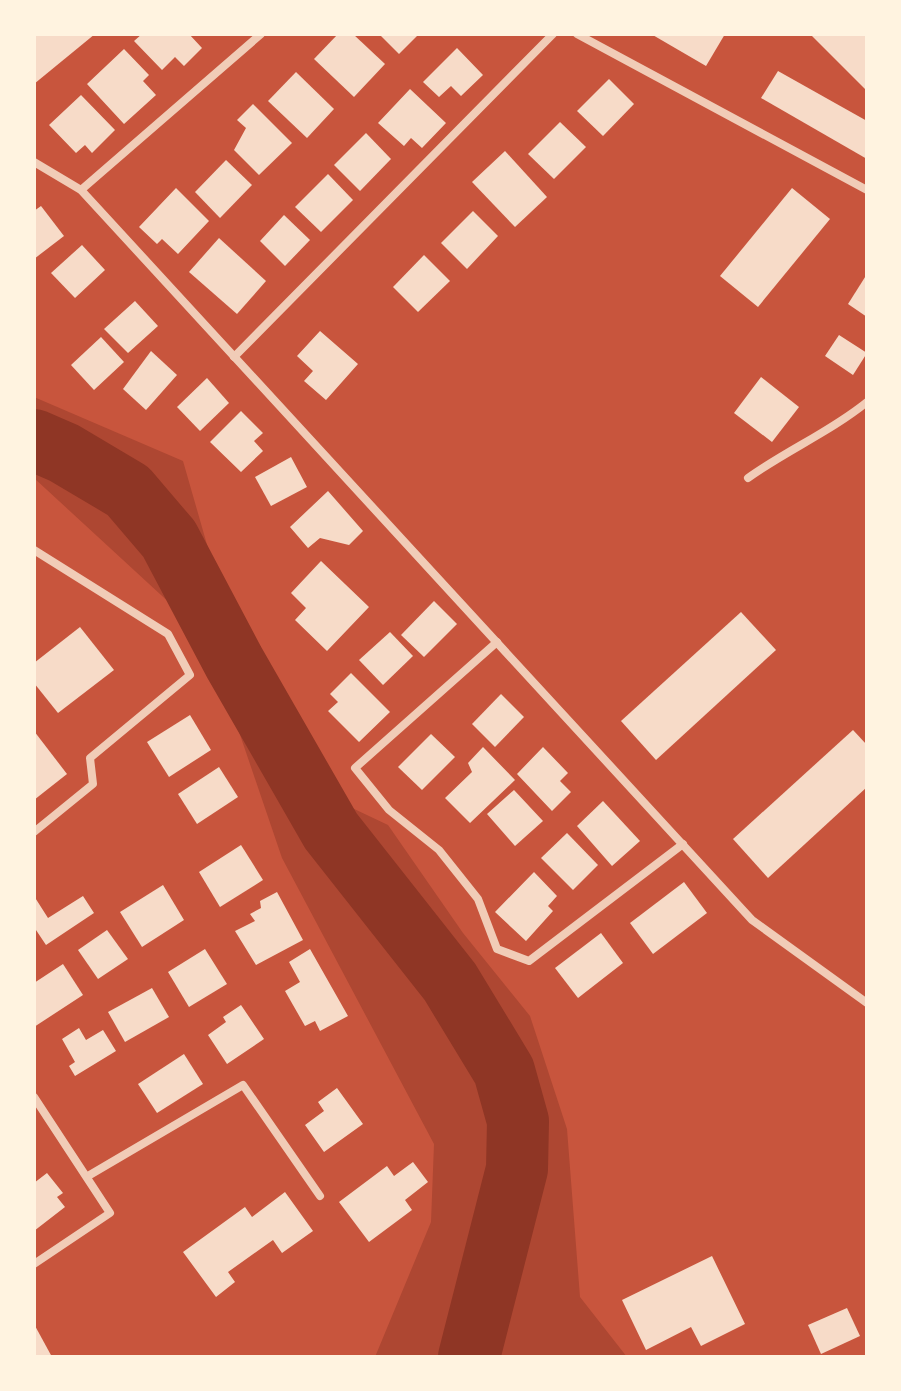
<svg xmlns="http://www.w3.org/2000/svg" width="901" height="1391" font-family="'PT Sans Narrow',sans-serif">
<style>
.green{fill:#ae4732}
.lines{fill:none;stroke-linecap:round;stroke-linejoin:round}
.river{stroke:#8f3625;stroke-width:62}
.building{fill:#f7dbc8}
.minor{stroke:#f1ccb7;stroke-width:8}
</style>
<rect width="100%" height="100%" fill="#c8553d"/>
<path class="green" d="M34,397L183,461L212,562L266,683L350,807L388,825L463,933L530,1016L567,1129L580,1297L627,1357H375L431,1222L434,1144L282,858L236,723L186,618L34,478Z"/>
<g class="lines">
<path class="river" d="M34,440L64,453L128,491L169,539L234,662L331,831L450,982L504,1071L518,1121L517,1169L469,1357"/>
</g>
<g class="building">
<path d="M34,34H95L34,84Z"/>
<path d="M142,34H189L202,48L184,66L175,57L162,70L134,41Z"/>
<path d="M338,34H353L385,64L354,97L314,59Z"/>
<path d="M379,34H419L399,54Z"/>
<path d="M651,34H725L706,66Z"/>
<path d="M810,34H867V91Z"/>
<path d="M457,48L483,75L461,96L451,86L439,97L423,82Z"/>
<path d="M124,49L149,75L143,81L156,95L124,124L87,84Z"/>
<path d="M778,71L867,121V159L761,98Z"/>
<path d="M296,72L334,109L307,138L268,101Z"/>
<path d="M609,79L634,104L603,136L577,111Z"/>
<path d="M410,89L446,123L422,148L411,138L404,146L378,123Z"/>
<path d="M81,95L115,130L92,153L85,145L76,153L49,125Z"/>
<path d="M253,104L292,143L259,175L234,150L246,128L237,120Z"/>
<path d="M560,122L586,147L554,179L528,154Z"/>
<path d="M366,133L391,159L360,191L334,165Z"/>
<path d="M505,151L547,197L515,227L472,182Z"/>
<path d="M226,160L252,185L220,218L195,192Z"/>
<path d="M328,174L353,200L321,232L295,207Z"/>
<path d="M176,188L209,221L178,254L162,239L157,244L139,227Z"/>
<path d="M792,188L830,219L758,307L720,276Z"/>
<path d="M41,206L64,236L34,259V211Z"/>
<path d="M473,211L498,236L467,269L441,243Z"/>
<path d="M284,215L310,240L285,266L260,241Z"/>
<path d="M219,238L266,281L237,314L189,272Z"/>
<path d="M82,245L105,270L75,298L51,273Z"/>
<path d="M424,255L450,281L418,312L393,287Z"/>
<path d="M867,274V317L848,304Z"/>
<path d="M135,301L158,326L128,353L104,329Z"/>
<path d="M320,331L358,364L326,400L304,381L313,371L297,356Z"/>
<path d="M839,335L867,353L853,375L825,356Z"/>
<path d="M101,337L124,362L94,390L71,365Z"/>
<path d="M151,351L177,375L146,410L123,389Z"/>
<path d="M761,377L799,407L772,442L734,413Z"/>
<path d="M207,378L229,403L200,431L177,407Z"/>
<path d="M241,411L263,433L254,441L263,451L241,472L210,442Z"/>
<path d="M291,457L307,487L271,506L255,477Z"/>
<path d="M328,491L363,531L349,545L320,538L308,548L290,527Z"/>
<path d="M321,561L369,607L327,651L295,620L306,608L291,593Z"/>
<path d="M434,601L457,624L424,657L401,635Z"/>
<path d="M741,612L776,650L656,760L621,721Z"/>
<path d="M80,627L114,670L58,713L34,683V663Z"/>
<path d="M390,632L413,656L383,685L359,660Z"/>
<path d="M351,673L390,712L359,742L328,711L338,702L330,694Z"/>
<path d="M501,694L524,717L495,747L472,724Z"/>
<path d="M190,715L211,750L169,777L147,742Z"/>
<path d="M853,730L867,745V787L768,878L733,839Z"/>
<path d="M34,731L67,774L34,800Z"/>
<path d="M431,734L455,757L422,790L398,767Z"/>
<path d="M483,747L515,780L470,823L445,798L472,772L468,763Z"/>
<path d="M543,747L568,773L560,781L571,792L552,811L517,774Z"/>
<path d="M219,767L238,797L197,824L178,794Z"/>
<path d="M514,790L543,821L515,846L487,814Z"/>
<path d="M603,801L640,841L612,866L577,826Z"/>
<path d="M567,833L598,865L573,890L541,858Z"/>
<path d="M241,845L263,880L220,907L199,872Z"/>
<path d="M534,872L557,896L548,906L553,911L526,941L495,912Z"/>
<path d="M684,882L707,913L653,954L630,923Z"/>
<path d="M163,885L184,920L142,947L120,912Z"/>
<path d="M277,892L303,940L256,965L235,931L255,921L250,914L261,908L260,901Z"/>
<path d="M34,896L48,918L83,896L94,913L46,945L34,927Z"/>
<path d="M107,930L128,959L98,979L78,950Z"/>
<path d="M601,933L623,963L578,998L555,968Z"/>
<path d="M205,949L227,984L189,1007L168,972Z"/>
<path d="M310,949L348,1016L320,1031L315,1021L305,1026L285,991L300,982L289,962Z"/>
<path d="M63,964L83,995L34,1027V983Z"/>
<path d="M152,988L169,1017L125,1042L108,1012Z"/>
<path d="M241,1005L264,1039L227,1064L208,1035L226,1022L223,1017Z"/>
<path d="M79,1028L86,1040L103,1030L116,1051L75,1076L69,1066L75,1062L62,1039Z"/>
<path d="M184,1054L203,1084L157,1113L138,1084Z"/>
<path d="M337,1088L363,1124L324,1152L305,1125L324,1111L318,1102Z"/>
<path d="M413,1162L428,1182L405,1200L412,1210L369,1242L339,1202L387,1166L394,1176Z"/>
<path d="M47,1173L63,1193L57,1197L65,1207L34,1231V1183Z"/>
<path d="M285,1192L313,1231L282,1253L273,1240L228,1272L235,1282L216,1297L183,1252L245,1207L252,1217Z"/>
<path d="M712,1256L745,1324L701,1346L691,1327L646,1350L622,1300Z"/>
<path d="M847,1308L860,1336L821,1354L808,1325Z"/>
<path d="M34,1324L52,1357H34Z"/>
</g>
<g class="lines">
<g class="minor">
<path d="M577,34L867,190"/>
<path d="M34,162L81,190L752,920L867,1003"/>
<path d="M81,190L261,34"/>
<path d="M234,357L553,34"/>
<path d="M748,478C787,450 830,432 867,402"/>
<path d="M34,550L168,634L190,675L90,758L93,784L34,832"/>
<path d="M497,642L355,768L389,810L439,850L478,899L497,949L529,961L683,844"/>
<path d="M34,1097L110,1213L34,1264"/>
<path d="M88,1176L243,1085L320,1196"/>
</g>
</g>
<rect width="901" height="1391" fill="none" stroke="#fff3e0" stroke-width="72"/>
</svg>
